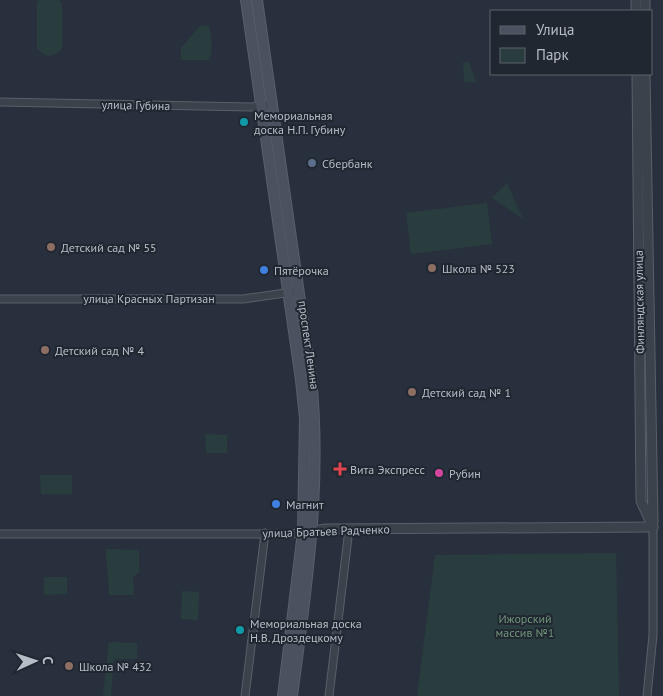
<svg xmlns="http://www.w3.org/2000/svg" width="663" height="696" font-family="'PT Sans',sans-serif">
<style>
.green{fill:#2a3d3e}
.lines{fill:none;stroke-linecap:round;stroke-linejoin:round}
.minor-casing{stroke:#59606a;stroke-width:9}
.tertiary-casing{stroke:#59606a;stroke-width:11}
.secondary-casing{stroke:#59606a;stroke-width:12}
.minor{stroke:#3b424c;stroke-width:7}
.tertiary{stroke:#3b424c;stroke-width:9}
.secondary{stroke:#4a515f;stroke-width:10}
.culture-dot{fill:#0f9aa8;stroke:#202731;stroke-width:2}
.service-dot{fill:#5c6f8a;stroke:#202731;stroke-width:2}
.education-dot{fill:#8d6e63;stroke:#202731;stroke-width:2}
.shop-dot{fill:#3f7fe0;stroke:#202731;stroke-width:2}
.health-dot{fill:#e0444e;stroke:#202731;stroke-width:2}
.hotel-dot{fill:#d1479c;stroke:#202731;stroke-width:2}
.labels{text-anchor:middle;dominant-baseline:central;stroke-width:4;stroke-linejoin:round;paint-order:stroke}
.street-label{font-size:12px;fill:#b7bdc7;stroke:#202731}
.poi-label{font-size:12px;fill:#b7bdc7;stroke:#202731;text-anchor:start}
.park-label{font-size:12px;fill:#71957a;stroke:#202731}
</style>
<rect width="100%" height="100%" fill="#27303c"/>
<g class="green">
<path d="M39,0H59L62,3V48C55,58 44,58 37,48V3Z"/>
<path d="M200,26H209C211,37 214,50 209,60H181V48Z"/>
<path d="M463,62H469L476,82H464Z"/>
<path d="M507,183L523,219L492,198Z"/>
<path d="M487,203L492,244L411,254L406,213Z"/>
<path d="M205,434L227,435V453H206Z"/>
<path d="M40,475H72V494H41Z"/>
<path d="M106,549L139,550V572L133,577L134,595H109C109,579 106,565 106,549Z"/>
<path d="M616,553L619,696H417L435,555Z"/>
<path d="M44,577H67V594L44,595Z"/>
<path d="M182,591L199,592L198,620L181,619Z"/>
<path d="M109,642L137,643V659H114L111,696H103Z"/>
</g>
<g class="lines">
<defs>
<g id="minor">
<path d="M0,102L251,107L272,105"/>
<path d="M0,299H243L292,292"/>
<path d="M0,534H291L303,532"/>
<path d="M245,696L265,533"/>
<path d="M329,696L349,529"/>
<path d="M647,696L653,635V527"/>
</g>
<g id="tertiary">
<path d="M636,0V11"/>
<path d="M645,0V11"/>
<path d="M637,74L641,501L653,527"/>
<path d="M645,74L653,522"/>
<path d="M306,532L326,529L653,527"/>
</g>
<g id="secondary">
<path d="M246,0L301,380L305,418L303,532L283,696"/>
<path d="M257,0L311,378C322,485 306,591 292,696"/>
</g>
</defs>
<use href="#minor" class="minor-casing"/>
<use href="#tertiary" class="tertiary-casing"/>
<use href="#secondary" class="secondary-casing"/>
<use href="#minor" class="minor"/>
<use href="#tertiary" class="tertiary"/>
<use href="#secondary" class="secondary"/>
</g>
<g class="culture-dot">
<circle cx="244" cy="122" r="5"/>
<circle cx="240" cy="630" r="5"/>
</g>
<circle class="service-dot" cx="312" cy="163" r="5"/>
<g class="education-dot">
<circle cx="51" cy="247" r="5"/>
<circle cx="432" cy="268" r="5"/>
<circle cx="45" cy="350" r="5"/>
<circle cx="412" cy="392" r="5"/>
<circle cx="69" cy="666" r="5"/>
</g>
<g class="shop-dot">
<circle cx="264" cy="270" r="5"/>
<circle cx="276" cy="504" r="5"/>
</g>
<path class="health-dot" d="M337.5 461.5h5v5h5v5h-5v5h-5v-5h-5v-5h5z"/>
<circle class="hotel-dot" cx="439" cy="473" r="5"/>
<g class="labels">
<g class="street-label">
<text transform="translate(136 105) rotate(1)">улица Губина</text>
<text x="149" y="298">улица Красных Партизан</text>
<text transform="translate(639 302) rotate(-91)">Финляндская улица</text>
<text transform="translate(309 345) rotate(82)">проспект Ленина</text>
<text transform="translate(326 531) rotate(-2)">улица Братьев Радченко</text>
</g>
<g class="poi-label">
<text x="254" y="115">Мемориальная<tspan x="254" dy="14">доска Н.П. Губину</tspan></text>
<text x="322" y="163">Сбербанк</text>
<text x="61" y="247">Детский сад № 55</text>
<text x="442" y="268">Школа № 523</text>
<text x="274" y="270">Пятёрочка</text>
<text x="55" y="350">Детский сад № 4</text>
<text x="422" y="392">Детский сад № 1</text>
<text x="350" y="469">Вита Экспресс</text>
<text x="449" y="473">Рубин</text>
<text x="286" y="504">Магнит</text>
<text x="250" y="623">Мемориальная доска<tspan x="250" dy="14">Н.В. Дроздецкому</tspan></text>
<text x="79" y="666">Школа № 432</text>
</g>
<g class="park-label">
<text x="525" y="618">Ижорский<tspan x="525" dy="14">массив №1</tspan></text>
</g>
</g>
<rect x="490" y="10" width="162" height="65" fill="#202731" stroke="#5c636d"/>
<rect x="500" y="26" width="25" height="8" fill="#4a515f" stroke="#5c636d"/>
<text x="536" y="35" font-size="15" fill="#b7bdc7">Улица</text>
<rect x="500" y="48" width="25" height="15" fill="#2a3d3e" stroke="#5c636d"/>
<text x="536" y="60" font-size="15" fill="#b7bdc7">Парк</text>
<g transform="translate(35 661) rotate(87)" stroke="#202731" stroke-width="4" paint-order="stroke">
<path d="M0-4L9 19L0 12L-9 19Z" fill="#b7bdc7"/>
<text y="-8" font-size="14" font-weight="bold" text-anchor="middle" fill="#b7bdc7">С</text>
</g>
</svg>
